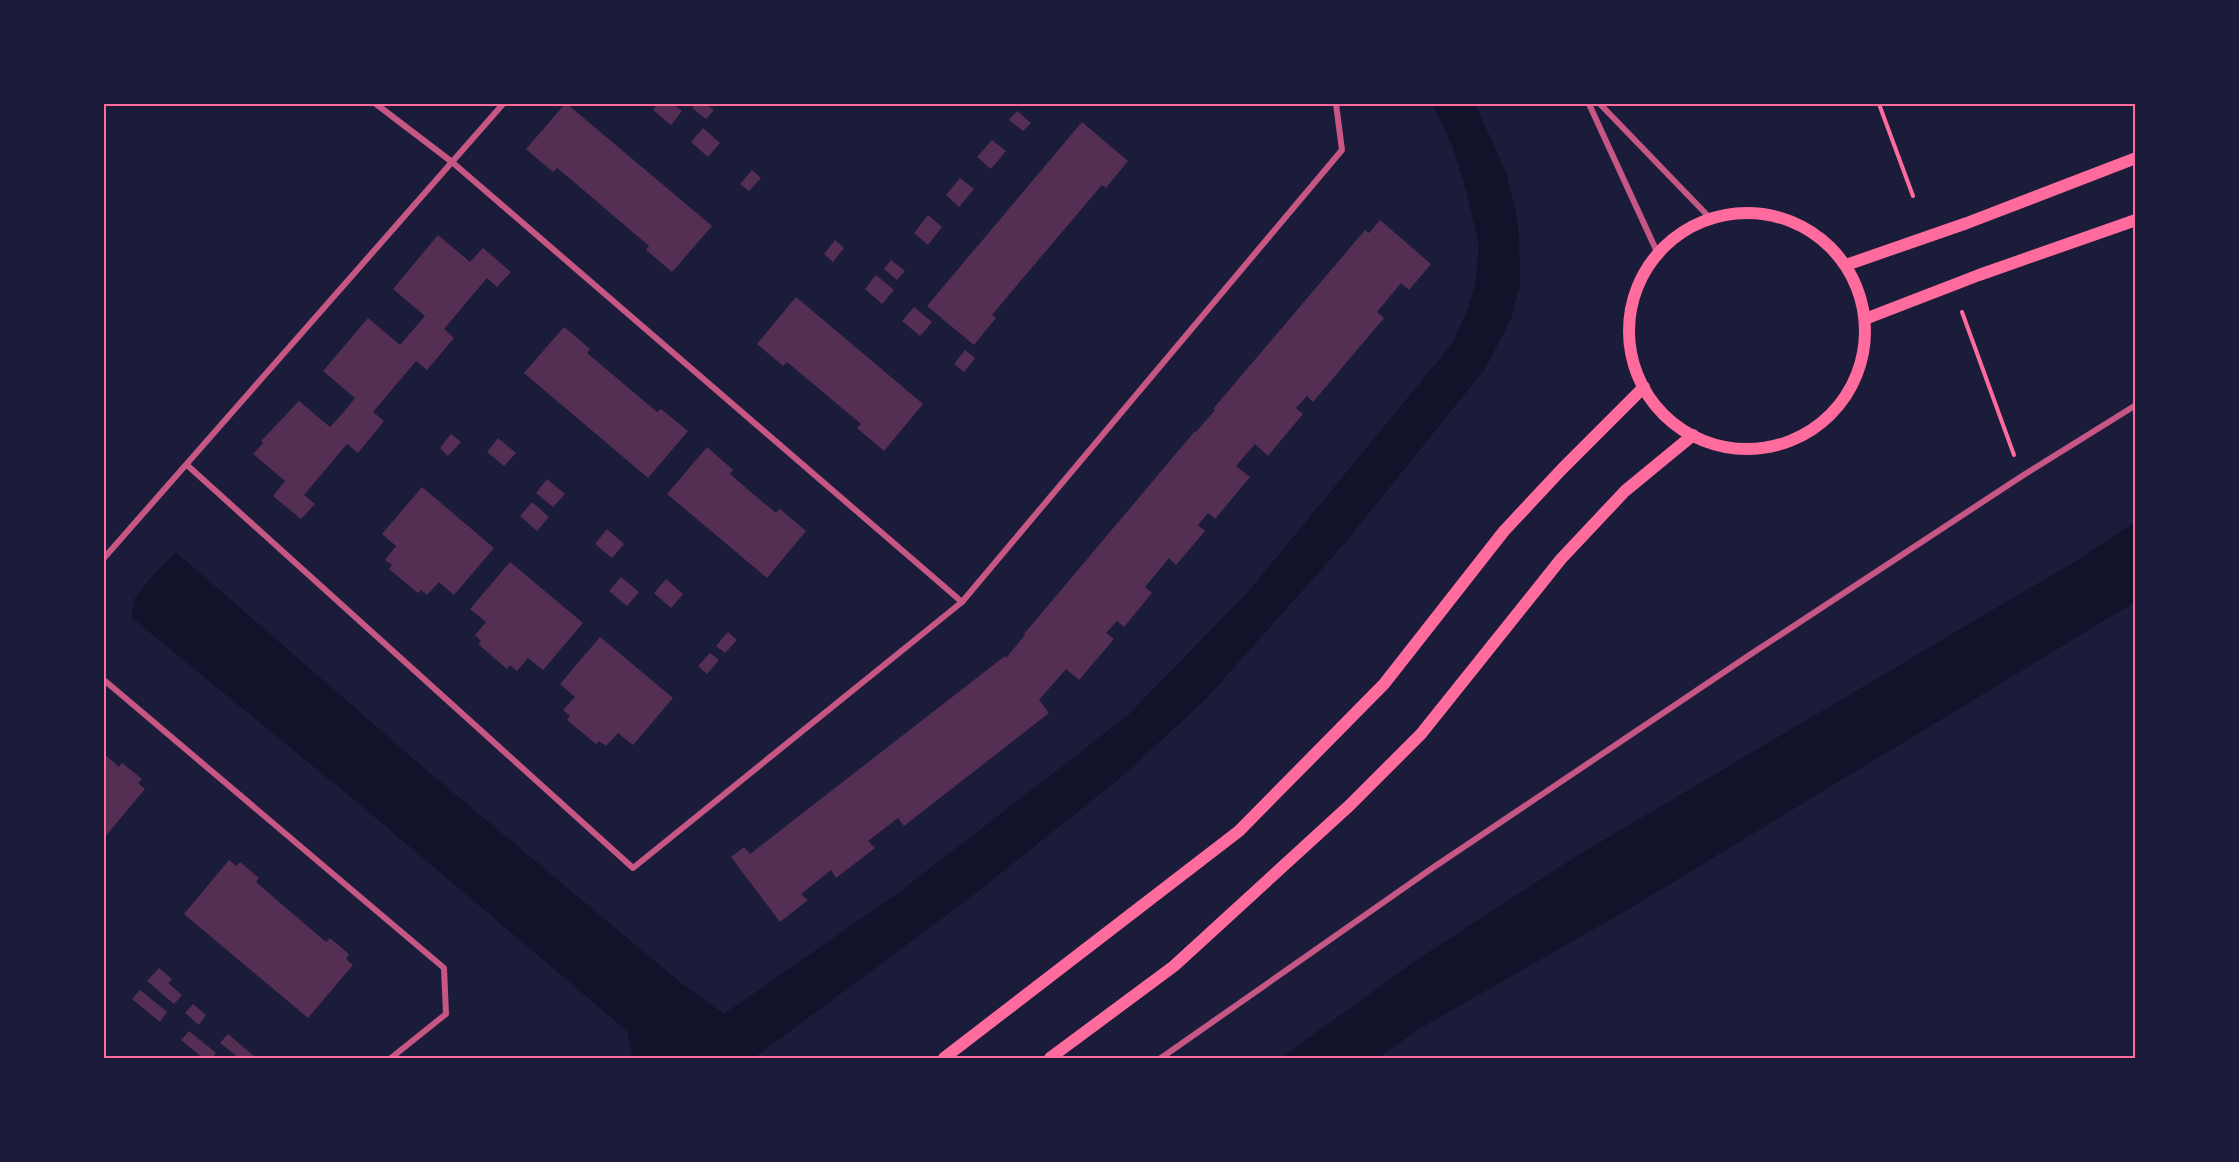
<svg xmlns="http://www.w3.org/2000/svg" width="2239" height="1162" font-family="Jost,sans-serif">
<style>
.water{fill:#12122b}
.building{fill:#542f53}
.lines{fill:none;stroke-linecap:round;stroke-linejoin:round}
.path{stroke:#ff6b9d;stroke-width:4}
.minor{stroke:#c65784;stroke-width:6}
.secondary{stroke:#ff6b9d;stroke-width:12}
.neatline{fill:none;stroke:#ff6b9d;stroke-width:2}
</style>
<rect width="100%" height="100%" fill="#1b1b3a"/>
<g class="water">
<path d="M1432,104H1475L1506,172L1515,207L1519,234L1520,286L1511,319L1485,369L1344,544L1204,701L1119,779L971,897L754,1058H633L627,1031L364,808L131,617L135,598L150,579L176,552L418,763L681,983L724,1014L898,893L1127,716L1248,592L1451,345L1467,312L1475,285L1479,245L1466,190L1452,145Z"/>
<path d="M2135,522V602L1622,913L1419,1029L1378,1058H1281L1415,961L1575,857L2079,559Z"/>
</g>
<g class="building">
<path d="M565,104H567L712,226L672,272L646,250L649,246L574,182L557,168L553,172L526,149Z"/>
<path d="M658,104H673L682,111L671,125L653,110Z"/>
<path d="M696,104H706L714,110L706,119L692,108Z"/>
<path d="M1017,111L1031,123L1023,131L1009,120Z"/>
<path d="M1082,122L1128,161L1106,188L1102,185L1023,278L992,315L996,318L974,345L927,306Z"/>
<path d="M703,128L720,143L708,157L691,142Z"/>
<path d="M992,140L1006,151L991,169L977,157Z"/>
<path d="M752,170L761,178L749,191L740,184Z"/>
<path d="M960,178L974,189L959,207L946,195Z"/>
<path d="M928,215L942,227L928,245L914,233Z"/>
<path d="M1380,220L1431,264L1409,290L1401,283L1377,312L1384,318L1313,402L1307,396L1296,408L1303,414L1268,456L1255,444L1236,466L1250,477L1215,519L1208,513L1198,525L1205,531L1176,565L1169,558L1145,587L1152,593L1124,627L1117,621L1106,633L1114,639L1079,680L1066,669L1039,700L1049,713L904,826L898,818L868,841L875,848L836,878L831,870L801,894L808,900L780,922L731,857L744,847L750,854L1005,656L1006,658L1025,635L1024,634L1195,431L1196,432L1215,410L1213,409L1365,230L1369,233Z"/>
<path d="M438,235L470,262L483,248L511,272L497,287L487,278L444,329L454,338L427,370L416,361L373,412L384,421L358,453L347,444L304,495L315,504L301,519L273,496L285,481L253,454L263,443L261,441L299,401L330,427L343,413L355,398L323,371L368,318L400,345L425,316L393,289Z"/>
<path d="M835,240L844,248L833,262L824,254Z"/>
<path d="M891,260L905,271L897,280L884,269Z"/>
<path d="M876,275L894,290L882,304L865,289Z"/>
<path d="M796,297L923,404L884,451L857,428L861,424L787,362L783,366L757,344Z"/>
<path d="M914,307L932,322L920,336L902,321Z"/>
<path d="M564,327L590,349L587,353L657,412L661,409L688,431L648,478L524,373Z"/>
<path d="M965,350L975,358L964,372L954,364Z"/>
<path d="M451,434L461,442L448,456L440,448Z"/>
<path d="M498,438L516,453L504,466L487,452Z"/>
<path d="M707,447L733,470L730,474L753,494L776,513L780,509L806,531L767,578L667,494Z"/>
<path d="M547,479L565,494L553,507L536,493Z"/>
<path d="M422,487L494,548L454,595L439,582L427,595L421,590L418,593L389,569L392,565L385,560L396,546L382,534Z"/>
<path d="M532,502L549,517L537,531L520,516Z"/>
<path d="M607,529L624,544L612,558L595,544Z"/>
<path d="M510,562L583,623L543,670L528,658L517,671L510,665L507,669L478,644L481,641L475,635L486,622L470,609Z"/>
<path d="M621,577L639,592L627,606L609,591Z"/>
<path d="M666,579L683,594L671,608L654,593Z"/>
<path d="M728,632L737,640L725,653L716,646Z"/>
<path d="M600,637L673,698L633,745L618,733L606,746L599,741L596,744L567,720L570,716L563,710L575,697L560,684Z"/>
<path d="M710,653L719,660L707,674L698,666Z"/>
<path d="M104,754L119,767L122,763L142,779L138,783L145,789L104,838Z"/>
<path d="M229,860L236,866L240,862L259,878L256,882L279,902L326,942L330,938L349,954L346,959L353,965L308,1018L184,914Z"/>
<path d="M159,968L172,979L168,983L182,995L174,1004L147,981Z"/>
<path d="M140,990L167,1012L160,1022L132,999Z"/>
<path d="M193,1004L206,1015L199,1025L185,1013Z"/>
<path d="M189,1031L216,1053L212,1058H203L181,1040Z"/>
<path d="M228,1034L255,1057L253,1058H239L220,1043Z"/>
</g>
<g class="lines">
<g class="path">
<path d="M1879,104L1913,196"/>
<path d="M1962,312L2014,455"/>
</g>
<g class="minor">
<path d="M376,104L452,162L962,602"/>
<path d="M1589,104L1658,254"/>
<path d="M1600,104L1711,219"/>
<path d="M187,465L633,868L962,602L1342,150L1336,104"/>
<path d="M104,558L503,104"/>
<path d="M104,680L444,968L446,1014L391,1058"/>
<path d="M1161,1058L1431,869L1748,656L2022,476L2136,405"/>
</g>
<g class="secondary">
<circle cx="1747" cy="331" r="118"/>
<path d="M1846,265L1967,223L2136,158"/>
<path d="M1865,319L1979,275L2136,220"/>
<path d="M944,1058L1239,831L1384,684L1504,531L1562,469L1644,387"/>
<path d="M1050,1058L1174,966L1350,805L1421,734L1561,559L1625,491L1693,435"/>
</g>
</g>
<rect width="2239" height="1162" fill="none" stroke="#1b1b3a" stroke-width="210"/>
<rect x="105" y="105" width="2029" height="952" class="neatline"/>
</svg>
